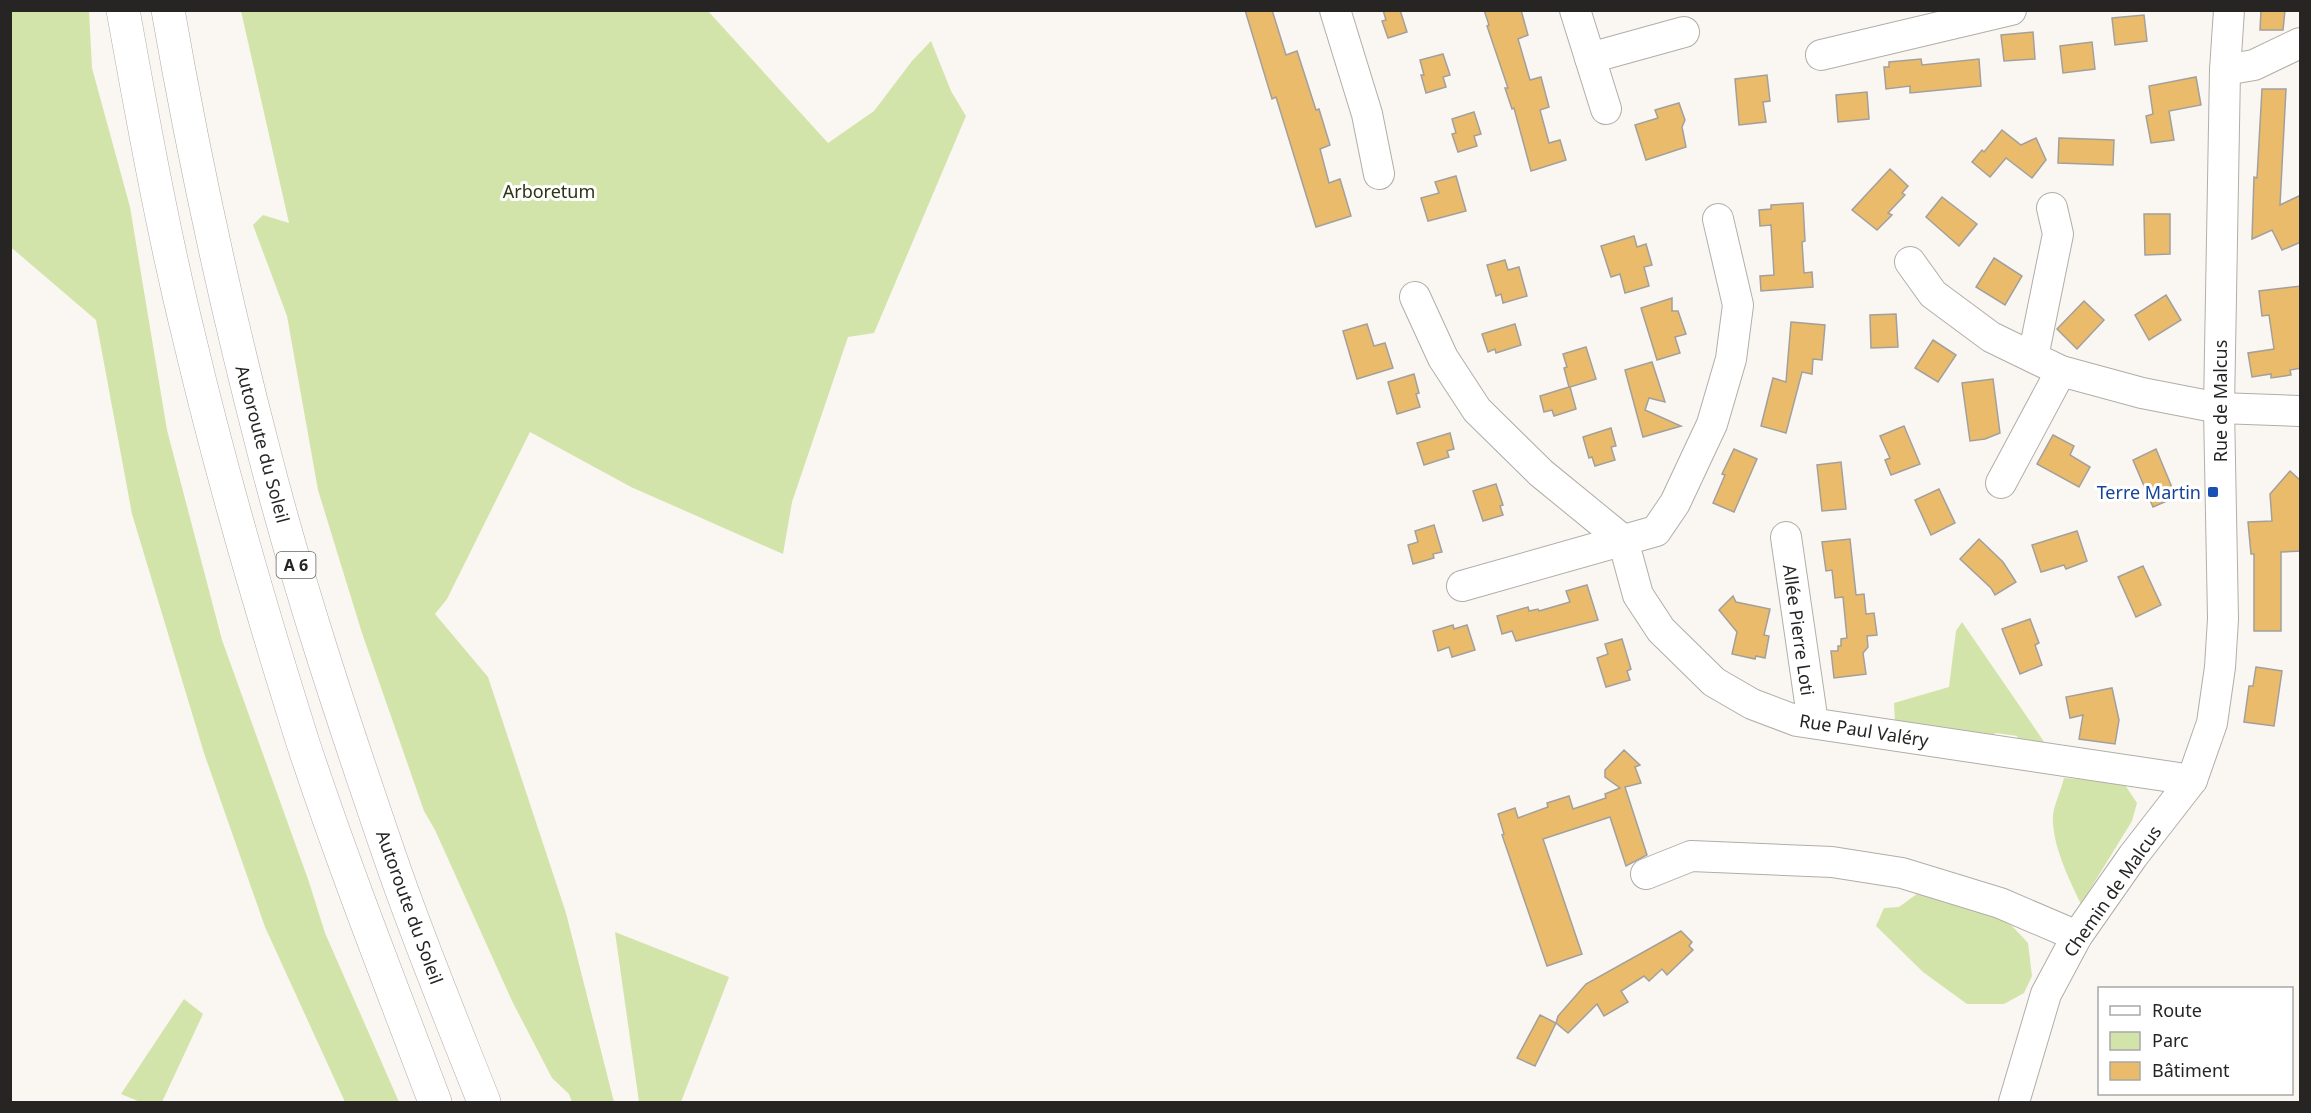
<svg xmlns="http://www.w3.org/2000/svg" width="2311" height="1113" font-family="'Noto Sans',sans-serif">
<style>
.green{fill:#d3e4aa}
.building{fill:#eabb6a;stroke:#a3a09c;stroke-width:1.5}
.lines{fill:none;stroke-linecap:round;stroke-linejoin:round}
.minor-casing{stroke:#b1aea9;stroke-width:32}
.highway-casing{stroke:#b1aea9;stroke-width:34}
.minor{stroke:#fff;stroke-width:30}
.highway{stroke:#fff;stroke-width:33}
.transit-dot{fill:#1a4fb4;stroke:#fff;stroke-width:2}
.labels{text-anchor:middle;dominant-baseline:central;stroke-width:6;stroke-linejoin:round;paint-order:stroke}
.shield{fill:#fff;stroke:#676666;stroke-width:1.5}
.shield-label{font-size:16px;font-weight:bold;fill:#262524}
.park-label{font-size:18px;fill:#2c3511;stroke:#fff}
.street-label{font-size:18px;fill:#262524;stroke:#fff}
.transit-label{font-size:18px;fill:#164399;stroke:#fff;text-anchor:end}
</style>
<rect width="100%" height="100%" fill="#faf6f1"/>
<g class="green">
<path d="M10,11H89L92,68L130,207L167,430L222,640L309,882L325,933L399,1102H345L265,927L204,753L132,514L96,320L13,249H11Z"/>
<path d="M241,11H708L828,143L874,111L912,61L931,41L951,91L966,116L874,333L848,337L792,502L783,554L631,487L530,432L447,599L435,614L488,677L566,913L614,1102H572L569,1094L552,1078L512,1001L435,830L424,811L362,633L318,490L287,316L253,225L263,215L289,223Z"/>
<path d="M1962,622L2049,749L2021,747L2017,736L1996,733L1989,737L1895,723L1894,703L1949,687L1956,631Z"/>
<path d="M2064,778L2123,782L2137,803L2132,821L2081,904C2069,879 2051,843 2053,814C2055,803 2061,790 2064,778Z"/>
<path d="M1921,891L1985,911L2012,926L2028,943L2032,976L2024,993L2004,1004H1967L1923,972L1876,926L1884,908L1899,907Z"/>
<path d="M615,932L729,977L681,1102H639Z"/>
<path d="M184,999L203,1014L162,1102H140L121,1094Z"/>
</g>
<g class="building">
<path d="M1245,10H1272L1286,55L1297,51L1316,110L1319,109L1330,145L1320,149L1329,183L1340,179L1351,216L1316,227L1276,97L1272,99Z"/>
<path d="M1383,10H1400L1407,32L1388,38L1382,21L1386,20Z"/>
<path d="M1484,10H1521L1528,35L1518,39L1530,80L1541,77L1549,107L1540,110L1549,143L1560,140L1566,160L1531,171L1514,108L1512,109L1505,88H1508L1487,26L1489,25Z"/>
<path d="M2261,10H2285L2283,30H2260Z"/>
<path d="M2144,15L2147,41L2115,45L2112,18Z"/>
<path d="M2033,32L2035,59L2004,61L2001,35Z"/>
<path d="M2092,42L2095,69L2063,73L2060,46Z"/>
<path d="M1443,54L1450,75L1443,77L1446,87L1426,93L1421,75H1424L1420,60Z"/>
<path d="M1921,59L1922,65L1979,59L1981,86L1910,93V86L1886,89L1884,67H1889V62Z"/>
<path d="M1767,75L1770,101L1763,102L1766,122L1739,125L1735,79Z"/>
<path d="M2196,77L2201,105L2169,111L2174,140L2151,143L2146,116L2153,114L2149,86Z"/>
<path d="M2262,89H2286L2280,205L2301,195V242L2282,250L2272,230L2252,239L2254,177L2257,178Z"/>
<path d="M1867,92L1869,119L1838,122L1836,95Z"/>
<path d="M1679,103L1685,120L1682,127L1686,147L1646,160L1635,125L1658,118L1655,110Z"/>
<path d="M1474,112L1481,134L1474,136L1477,146L1458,152L1452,134L1456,133L1452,119Z"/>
<path d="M2002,130L2021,145L2036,138L2046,160L2032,178L2006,158L1990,177L1972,162L1982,150L1984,152Z"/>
<path d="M2059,138L2114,140L2113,165L2058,163Z"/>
<path d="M1890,169L1908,186L1902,193L1905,195L1888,213L1892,215L1877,230L1852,210Z"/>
<path d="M1456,176L1466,211L1428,221L1421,198L1439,193L1435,182Z"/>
<path d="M1942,197L1977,224L1959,246L1926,217Z"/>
<path d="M1803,203L1805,241L1802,242L1804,273L1812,272L1813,287L1761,291L1760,276L1774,275L1771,225L1760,226L1759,210L1771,209V205Z"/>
<path d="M2144,214H2170V254L2145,255Z"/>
<path d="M1634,236L1637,247L1646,244L1652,265L1644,267L1649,286L1625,293L1620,274L1611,277L1601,246Z"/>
<path d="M1994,258L2022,276L2005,305L1976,287Z"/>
<path d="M1505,260L1508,270L1519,267L1527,296L1503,303L1501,294L1496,296L1487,265Z"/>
<path d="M2301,286V368L2290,370L2291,375L2271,378V374L2252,377L2248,353L2274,349L2269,315L2262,316L2259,291Z"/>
<path d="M2166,295L2181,320L2149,340L2135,315Z"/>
<path d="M1672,298V311H1678L1686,334L1675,337L1680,353L1657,360L1641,308Z"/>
<path d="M2084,301L2104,320L2077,349L2057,329Z"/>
<path d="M1896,314L1898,347L1871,348L1870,315Z"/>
<path d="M1791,322L1825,325L1822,360L1813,359L1812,374L1802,372L1786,433L1761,426L1773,378L1786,382Z"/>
<path d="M1367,324L1374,346L1385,343L1393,368L1357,379L1343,331Z"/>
<path d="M1515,324L1521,345L1496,353L1495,349L1488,352L1482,334Z"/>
<path d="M1933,340L1956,355L1938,382L1915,368Z"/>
<path d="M1586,347L1596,379L1570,387L1576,409L1554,416L1552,410L1544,412L1540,396L1569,387L1564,368L1567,367L1563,354Z"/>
<path d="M1652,362L1665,402L1649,398L1645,410L1681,426L1643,437L1625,370Z"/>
<path d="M1414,374L1419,393L1416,394L1420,407L1397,414L1388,382Z"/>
<path d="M1993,379L2000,433L1985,439L1970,441L1962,383Z"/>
<path d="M1904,426L1920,464L1891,475L1885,460L1890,458L1880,436Z"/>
<path d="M1611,428L1616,446L1611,447L1615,460L1595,466L1592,457L1589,458L1583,437Z"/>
<path d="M1450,433L1454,449L1447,451L1449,457L1424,465L1417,443Z"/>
<path d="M2053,435L2074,446L2070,455L2090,467L2079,487L2037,464Z"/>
<path d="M1734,449L1757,459L1734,512L1713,503L1725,475L1722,474Z"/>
<path d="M2156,449L2176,497L2153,507L2133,460Z"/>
<path d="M1841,462L1846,509L1822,511L1817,465Z"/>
<path d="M2290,471L2301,481V551L2281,552V631H2254V554H2251L2248,522L2272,521L2270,494Z"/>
<path d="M1496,484L1503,505L1500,506L1503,515L1483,521L1473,491Z"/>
<path d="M1939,489L1955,523L1931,535L1915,500Z"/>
<path d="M1434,525L1442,552L1433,554L1434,558L1413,564L1408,545L1418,542L1415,531Z"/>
<path d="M2077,531L2087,561L2066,569L2064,565L2041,572L2032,545Z"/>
<path d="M1850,539L1856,595L1864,594L1866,614L1874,613L1877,635L1867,636L1868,647L1863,653L1866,674L1834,678L1831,651H1838V646H1841V639L1847,638L1843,597L1835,598L1832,570L1826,571L1822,542Z"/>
<path d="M1979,539L2003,562L2016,582L1995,595L1991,588L1960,559Z"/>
<path d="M2143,566L2161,605L2136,617L2118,577Z"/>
<path d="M1587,585L1598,620L1516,641L1512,631L1502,634L1497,616L1528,607L1529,611L1538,609L1539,611L1570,602L1566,591Z"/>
<path d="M1733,596L1736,602L1770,609L1764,635L1769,636L1765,658L1756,656L1755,659L1732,654L1737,632L1719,610Z"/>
<path d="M2030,619L2039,643L2035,645L2042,665L2020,674L2002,629Z"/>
<path d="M1453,625L1454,629L1467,625L1475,650L1452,657L1449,647L1438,651L1433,631Z"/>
<path d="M1622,639L1631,669L1627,671L1630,680L1606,687L1597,658L1608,654L1605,644Z"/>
<path d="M2256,667L2282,671L2274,726L2244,722L2249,686H2253Z"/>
<path d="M2112,688L2119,720L2115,744L2079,739L2083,715L2070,718L2066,697Z"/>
<path d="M1624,750L1640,765L1635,767L1641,783L1625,787L1647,855L1626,866L1610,817L1543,839L1582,954L1547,966L1502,835L1504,834L1498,814L1515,808L1518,818L1548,807L1547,803L1569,796L1573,809L1606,798L1605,794L1620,788L1605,777V770Z"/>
<path d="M1681,931L1692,942L1689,946L1693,950L1667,975L1662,969L1649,981L1644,976L1621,991L1628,1002L1604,1016L1597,1004L1568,1033L1556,1023L1558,1016L1586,984Z"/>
<path d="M1540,1015L1556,1023L1535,1066L1517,1058Z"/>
</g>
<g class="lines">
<defs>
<g id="minor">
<path d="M1335,10L1367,114L1379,174"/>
<path d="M1575,10L1606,109"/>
<path d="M1821,55L2011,10"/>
<path d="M1590,58L1684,32"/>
<path d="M2225,70L2254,65L2300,43"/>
<path d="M1910,262L1933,294L1991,337L2061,371L2142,393L2219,408L2300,411"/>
<path d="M1415,297L1443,358L1477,410L1541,473L1623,540"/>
<path d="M2033,357L2058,234L2052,208"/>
<path d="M2001,483L2061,371"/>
<path d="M1786,537L1813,723"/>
<path d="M1623,540L1638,595L1661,630L1714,682L1752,704L1797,721L2192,780"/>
<path d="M1462,586L1656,531L1675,503L1712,424L1731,359L1738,305L1718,219"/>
<path d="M1646,874L1691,856L1832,862L1902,873L2000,903L2077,936"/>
<path d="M2014,1102L2046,994L2077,936L2133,856L2192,780L2212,723L2220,667L2223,619L2219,408L2225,70L2229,10"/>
</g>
<g id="highway">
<path d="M123,10C143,121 163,232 190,341C222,476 261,610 303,743C343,864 390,983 435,1102"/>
<path d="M168,10C194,159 226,306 264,452C299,589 344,723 390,857C418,939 452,1021 484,1102"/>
</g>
</defs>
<use href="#minor" class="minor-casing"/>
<use href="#highway" class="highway-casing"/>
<use href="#minor" class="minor"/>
<use href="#highway" class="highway"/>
</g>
<rect class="transit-dot" x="2207" y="486" width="12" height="12" rx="3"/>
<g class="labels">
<rect class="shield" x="276.5" y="552" width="39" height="26" rx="4.5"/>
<g class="shield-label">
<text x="296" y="565">A 6</text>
</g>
<g class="park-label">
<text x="549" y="191">Arboretum</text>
</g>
<g class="street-label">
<text transform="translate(2220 401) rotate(-90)">Rue de Malcus</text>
<text transform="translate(263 444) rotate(75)">Autoroute du Soleil</text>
<text transform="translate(1799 630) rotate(82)">Allée Pierre Loti</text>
<text transform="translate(1864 730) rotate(9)">Rue Paul Valéry</text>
<text transform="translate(2112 891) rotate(-55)">Chemin de Malcus</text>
<text transform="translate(410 907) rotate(70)">Autoroute du Soleil</text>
</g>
<g class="transit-label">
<text x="2201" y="492">Terre Martin</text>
</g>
</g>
<rect width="2311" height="1113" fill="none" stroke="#262524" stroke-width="24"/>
<rect x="2098" y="987" width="195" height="108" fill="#ffffff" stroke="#a8a8a7" stroke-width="1.5"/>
<rect x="2110" y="1006" width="30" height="9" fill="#ffffff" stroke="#a8a8a7" stroke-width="1.5"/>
<text x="2152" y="1017" font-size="18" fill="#262524">Route</text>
<rect x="2110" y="1032" width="30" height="18" fill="#d3e4aa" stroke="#a8a8a7" stroke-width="1.5"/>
<text x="2152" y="1047" font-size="18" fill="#262524">Parc</text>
<rect x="2110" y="1062" width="30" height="18" fill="#eabb6a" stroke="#a8a8a7" stroke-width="1.5"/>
<text x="2152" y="1077" font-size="18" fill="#262524">Bâtiment</text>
</svg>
